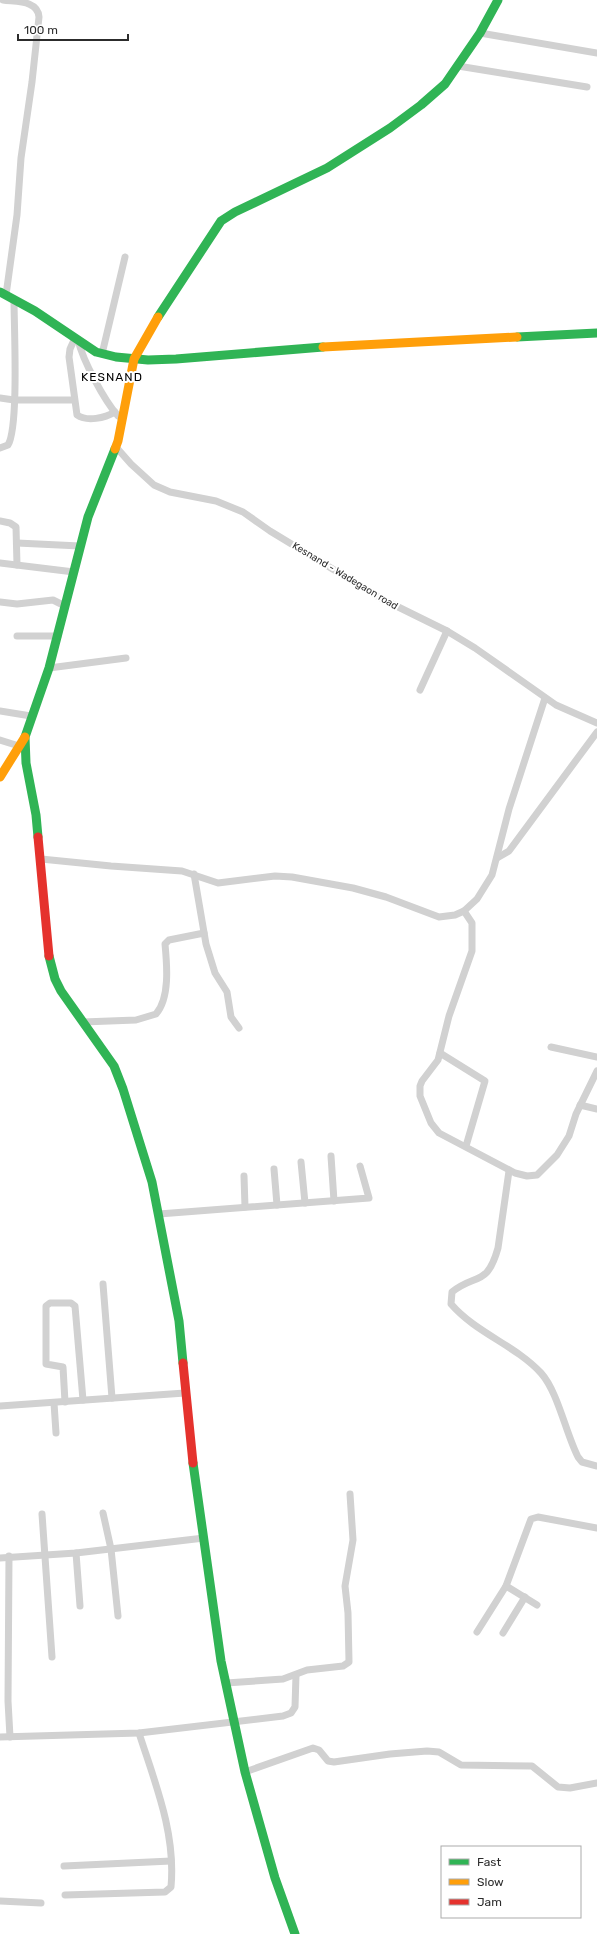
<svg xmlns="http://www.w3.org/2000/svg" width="597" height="1934" font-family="Rubik,sans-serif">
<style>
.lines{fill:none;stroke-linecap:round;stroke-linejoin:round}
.street{stroke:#d1d1d1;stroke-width:7}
.fast{stroke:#30b455;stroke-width:9}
.slow{stroke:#ff9f0a;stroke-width:9}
.jam{stroke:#e5322d;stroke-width:9}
.labels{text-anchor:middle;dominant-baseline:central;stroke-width:4;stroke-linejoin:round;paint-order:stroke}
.street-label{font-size:10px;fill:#2c2c2c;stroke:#fff}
.quarter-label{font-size:12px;letter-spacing:1px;fill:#000;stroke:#fff}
</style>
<rect width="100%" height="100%" fill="#fff"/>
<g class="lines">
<g class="street">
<path d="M3,0C16,2 38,0 39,17L32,82L21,158L17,215L6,295"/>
<path d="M480,33L597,53"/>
<path d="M458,66L587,87"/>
<path d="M75,338L70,349L69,357L77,415C87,422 105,418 115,412"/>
<path d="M78,340C83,361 104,400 118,416"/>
<path d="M102,354L125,257"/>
<path d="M0,398L14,400H74"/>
<path d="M116,447L131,464L154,485L170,492L216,501L243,512L270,531L382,599L447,631L475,648L556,705L597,723"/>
<path d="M0,448L8,445C19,427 14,326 14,300"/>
<path d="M0,521L10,523L16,527L17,565"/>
<path d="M17,543L80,546"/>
<path d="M0,563L74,572"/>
<path d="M0,602L17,604L53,600L65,606"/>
<path d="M17,636H58"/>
<path d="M49,668L126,658"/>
<path d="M420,690L447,631"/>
<path d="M0,711L31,716"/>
<path d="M0,740L19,746"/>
<path d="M497,858L509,851L597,732"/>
<path d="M41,859L111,866L182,871L218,883L275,876L292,877L353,888L386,897L439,917L455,915L464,911L477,899L492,875L509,809L545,698"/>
<path d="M194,874L206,944L215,973L227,992L231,1017L239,1028"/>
<path d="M464,911L472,923V951L449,1016L438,1060L422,1081L420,1086V1096L431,1123L439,1133L515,1173L527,1176L537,1175L557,1155L569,1136L576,1114L597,1071"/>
<path d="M83,1022L136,1020L156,1014C170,998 167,965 165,944L169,940L204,933"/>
<path d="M551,1047L597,1057"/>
<path d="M440,1053L485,1081L466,1146"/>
<path d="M580,1105L597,1109"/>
<path d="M331,1156L334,1201"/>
<path d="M301,1162L305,1203"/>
<path d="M274,1169L277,1205"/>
<path d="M509,1171L498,1248C487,1287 476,1273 452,1292L451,1304C476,1333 515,1345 541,1373C558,1392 566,1434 578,1457L582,1462L597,1466"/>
<path d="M244,1176L245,1207"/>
<path d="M159,1214L369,1198L360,1166"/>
<path d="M103,1284L112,1398"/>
<path d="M65,1402L63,1367L46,1364V1306L50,1303H71L75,1306L83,1400"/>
<path d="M54,1403L56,1433"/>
<path d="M0,1406L185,1393"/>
<path d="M103,1513L111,1549L118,1616"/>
<path d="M42,1514L52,1657"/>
<path d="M76,1553L80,1606"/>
<path d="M9,1556L8,1701L10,1737"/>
<path d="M0,1558L76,1553L204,1538"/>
<path d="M506,1586L537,1605"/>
<path d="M477,1632L506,1586L531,1519L538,1517L597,1528"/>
<path d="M503,1633L525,1597"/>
<path d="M226,1683L283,1679L307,1670L343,1666L349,1662L348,1613L345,1586L353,1540L350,1494"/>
<path d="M0,1737L139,1733L283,1716L291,1713L295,1707L296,1675"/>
<path d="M245,1772L313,1748L319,1750L328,1761L334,1762L390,1754L427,1751L439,1752L461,1765L532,1766L558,1787L570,1788L597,1783"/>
<path d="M64,1866L171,1861"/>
<path d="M65,1895L165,1892L171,1887C176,1833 155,1783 139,1733"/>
<path d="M0,1901L41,1903"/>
</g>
<g class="fast">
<path d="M0,292L35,311L96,352L116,357L148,360L176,359L323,347"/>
<path d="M158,317L221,221L235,212L327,168L390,128L421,105L445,84L480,33L498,0"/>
<path d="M517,337L597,333"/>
<path d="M38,837L36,815L26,763L25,737L49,668L88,517L115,449"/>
<path d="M49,956L55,979L61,991L114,1066L123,1089L152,1182L179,1321L183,1363"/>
<path d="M193,1463L221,1661L245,1772L275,1878L295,1934"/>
</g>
<g class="slow">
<path d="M323,347L517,337"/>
<path d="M115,449L118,441L134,359L158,317"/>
<path d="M0,777L25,737"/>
</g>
<g class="jam">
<path d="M38,837L49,956"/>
<path d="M183,1363L193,1463"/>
</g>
</g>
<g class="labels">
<g class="street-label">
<text transform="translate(345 576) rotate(31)">Kesnand - Wadegaon road</text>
</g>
<g class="quarter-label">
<text x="112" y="377">KESNAND</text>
</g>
</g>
<rect x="441" y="1846" width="140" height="72" fill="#ffffff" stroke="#ababab"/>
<rect x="449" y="1859" width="20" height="6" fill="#30b455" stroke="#ababab"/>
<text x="477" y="1866" font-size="12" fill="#2c2c2c">Fast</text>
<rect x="449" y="1879" width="20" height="6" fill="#ff9f0a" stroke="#ababab"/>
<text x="477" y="1886" font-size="12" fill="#2c2c2c">Slow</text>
<rect x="449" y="1899" width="20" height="6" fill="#e5322d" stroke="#ababab"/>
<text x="477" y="1906" font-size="12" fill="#2c2c2c">Jam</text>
<path d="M18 34v6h110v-6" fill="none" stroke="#2c2c2c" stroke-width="2"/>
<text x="24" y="34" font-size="12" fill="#2c2c2c" stroke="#ffffff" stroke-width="3" paint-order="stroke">100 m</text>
</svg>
